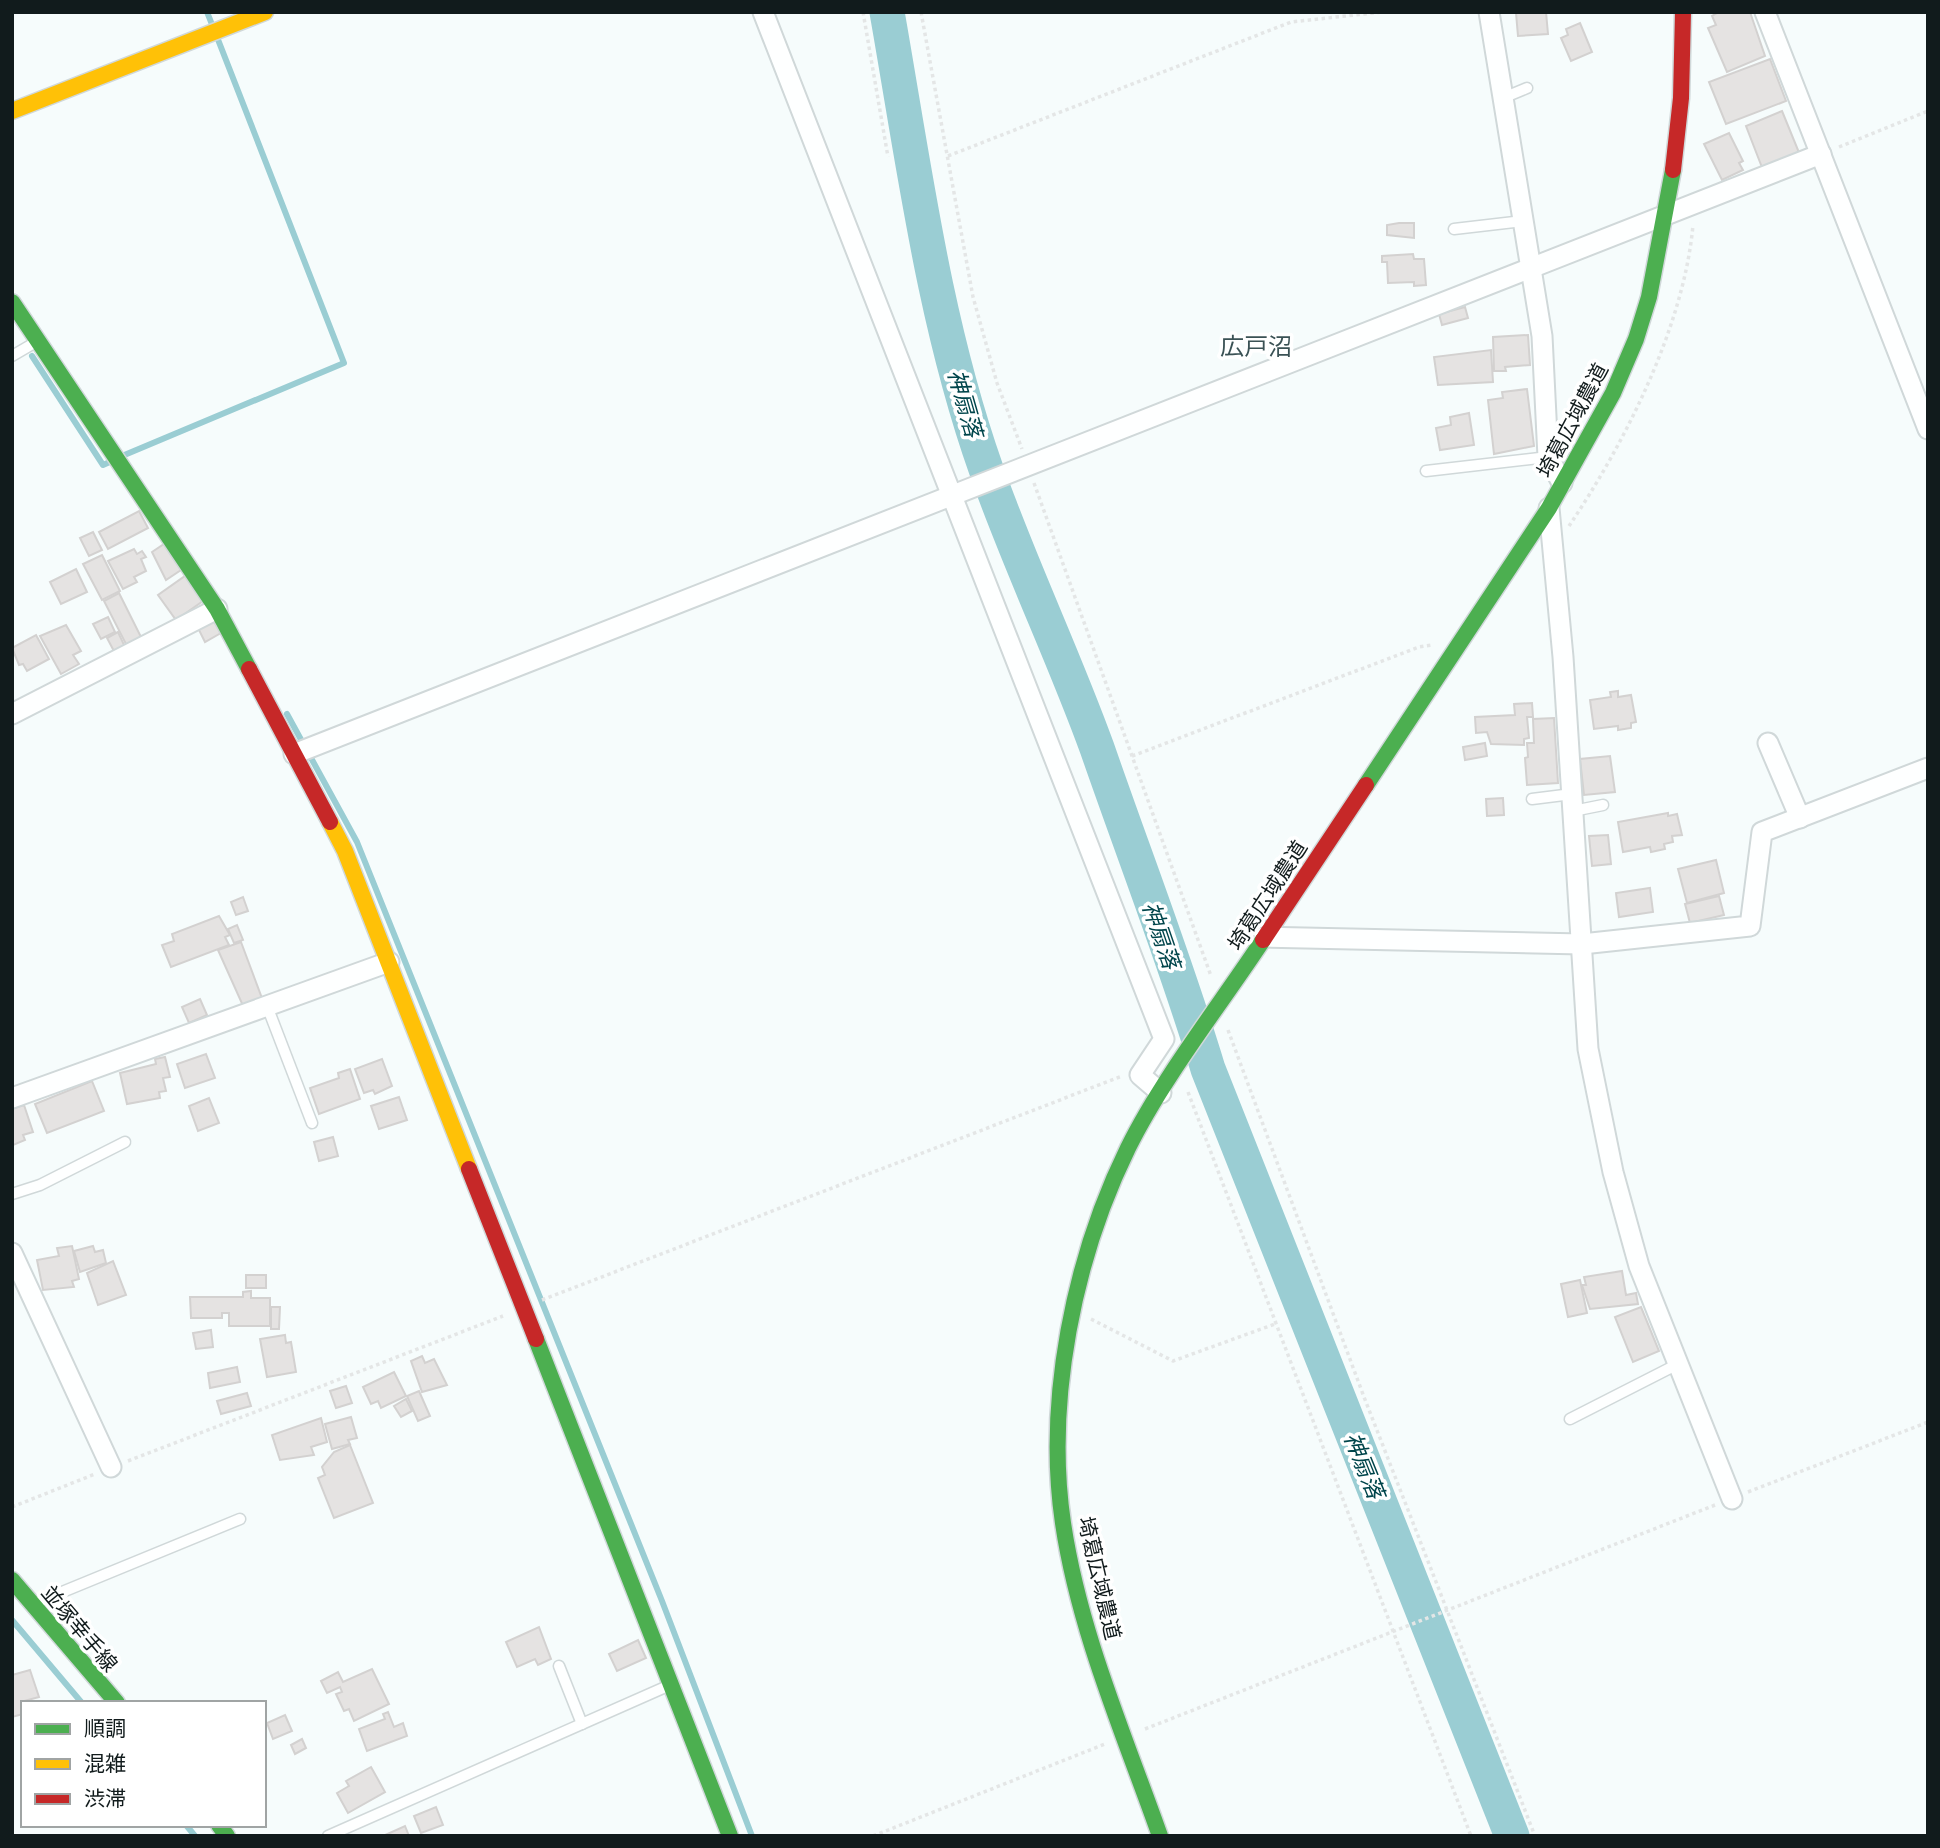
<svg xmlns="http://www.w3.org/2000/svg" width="1940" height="1848" font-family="'Noto Serif','Noto Sans JP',serif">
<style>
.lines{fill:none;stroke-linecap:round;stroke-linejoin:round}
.stream{stroke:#9acdd3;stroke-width:6}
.river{stroke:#9acdd3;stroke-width:35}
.building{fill:#e5e3e2;stroke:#d3d1d0;stroke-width:2}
.lane-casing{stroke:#d0d8d9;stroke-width:13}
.street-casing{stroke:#d0d8d9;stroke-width:23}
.fast-casing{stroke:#d0d8d9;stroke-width:19}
.slow-casing{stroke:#d0d8d9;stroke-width:19}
.jam-casing{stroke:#d0d8d9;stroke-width:19}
.path{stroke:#e4e6e6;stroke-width:3.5;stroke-dasharray:3.5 3.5;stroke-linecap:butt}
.lane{stroke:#feffff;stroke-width:10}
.street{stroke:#feffff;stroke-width:19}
.fast{stroke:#4caf50;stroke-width:16}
.slow{stroke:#ffc107;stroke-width:16}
.jam{stroke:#c62828;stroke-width:16}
.labels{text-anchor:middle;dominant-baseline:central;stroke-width:7;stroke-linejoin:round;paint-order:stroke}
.street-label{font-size:21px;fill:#111b1c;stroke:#fff}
.water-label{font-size:23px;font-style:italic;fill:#00454b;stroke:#fff}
.quarter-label{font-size:24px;fill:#3b5255;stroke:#fff}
</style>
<rect width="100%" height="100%" fill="#f6fcfc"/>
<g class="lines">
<g class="stream">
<path d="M207,12L213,27"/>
<path d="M32,356L103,465L112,461"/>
<path d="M122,456L344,363L217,37"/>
<path d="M287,714L357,842L662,1601L752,1836"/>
<path d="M12,1620L82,1703"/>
<path d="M186,1825L195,1836"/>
</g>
<path class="river" d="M887,12C914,165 934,322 986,469C1019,563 1063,654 1097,748C1134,855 1175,960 1208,1069L1512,1836"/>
</g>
<g class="building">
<path d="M1546,12L1548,34L1518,36L1516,13Z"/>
<path d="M1750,12L1765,56L1727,72L1708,28L1716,25L1712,16L1719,12Z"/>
<path d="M1580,23L1592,52L1571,61L1561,38L1568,35L1566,29Z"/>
<path d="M1770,59L1786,101L1726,124L1709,82Z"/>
<path d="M1782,111L1800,155L1763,170L1746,126Z"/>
<path d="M1729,133L1743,161L1739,163L1743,170L1722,180L1704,144Z"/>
<path d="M1399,223H1414V238L1387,235V225Z"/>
<path d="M1413,254L1414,259H1424L1426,285L1414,286V282L1388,283L1387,262H1382V256Z"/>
<path d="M1465,307L1468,318L1442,325L1439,314Z"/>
<path d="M1528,335L1530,365L1505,367L1506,371H1494L1493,337Z"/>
<path d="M1491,350L1493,382L1438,385L1434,357Z"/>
<path d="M1527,389L1534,446L1494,454L1488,400L1503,398L1502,392Z"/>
<path d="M1469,413L1474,445L1440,450L1436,428L1451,425L1450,417Z"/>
<path d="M139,511L148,528L108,549L99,532Z"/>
<path d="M93,532L102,550L89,556L80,538Z"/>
<path d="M164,544L181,570L166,580L152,552Z"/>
<path d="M134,549L137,554L142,551L146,557L141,559L146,571L134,577L137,582L123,589L108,561Z"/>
<path d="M102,555L120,591L102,600L83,564Z"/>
<path d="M76,569L87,592L61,604L50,582Z"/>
<path d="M185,576L203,601L176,620L158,595Z"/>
<path d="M119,593L142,639L127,646L104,601Z"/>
<path d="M108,617L115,632L101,639L93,624Z"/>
<path d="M212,618L221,633L205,642L197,626Z"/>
<path d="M66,625L81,651L73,655L79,664L61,674L40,636Z"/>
<path d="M118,632L125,647L115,653L107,638Z"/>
<path d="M36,635L49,659L27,671L23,664L19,665L12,648Z"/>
<path d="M1618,691V697L1631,695L1636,722L1631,723V728L1618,730V726L1594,729L1590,700L1611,697L1610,692Z"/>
<path d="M1532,703L1533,717H1527L1529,738L1524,739V745L1491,744L1487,732L1476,733L1475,717L1515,715L1514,704Z"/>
<path d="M1554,718L1558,783L1527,785L1525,758L1528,757L1527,743H1534L1533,719Z"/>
<path d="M1485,743L1487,756L1465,760L1463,747Z"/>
<path d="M1610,756L1615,792L1584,795L1580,759Z"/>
<path d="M1503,798L1504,815L1487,816L1486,799Z"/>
<path d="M1668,813V816L1677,814L1682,835L1672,836L1673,842L1664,844L1665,849L1651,852L1650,847L1623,852L1618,822Z"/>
<path d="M1608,835L1611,864L1592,866L1589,836Z"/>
<path d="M1716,860L1724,893L1687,903L1678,869Z"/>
<path d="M1650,888L1653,912L1619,917L1616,893Z"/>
<path d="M1719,896L1724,915L1690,923L1685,904Z"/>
<path d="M243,897L248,911L236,915L231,902Z"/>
<path d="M219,916L230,935L225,937L229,945L171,967L162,945L174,941L172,934Z"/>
<path d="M237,925L243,940L234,943L228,929Z"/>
<path d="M241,942L263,1001L244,1008L218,950Z"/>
<path d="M200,999L207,1015L189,1023L182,1007Z"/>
<path d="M206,1054L215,1078L185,1088L177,1064Z"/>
<path d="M165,1057L170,1077L163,1078L166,1091L159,1092L160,1098L127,1104L120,1073L156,1064L155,1059Z"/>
<path d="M382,1059L392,1086L375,1094L373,1090L364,1093L355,1069Z"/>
<path d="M350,1069L360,1099L319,1114L310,1088L339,1078L338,1073Z"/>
<path d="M92,1081L104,1111L47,1133L35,1104Z"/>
<path d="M399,1097L407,1120L379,1129L371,1106Z"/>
<path d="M209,1098L219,1123L198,1131L189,1106Z"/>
<path d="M24,1105L33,1132L23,1135L25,1140L13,1145L12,1109Z"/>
<path d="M333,1137L338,1156L319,1161L314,1142Z"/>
<path d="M72,1246L79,1279L72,1281L74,1287L43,1290L37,1260L59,1256L57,1248Z"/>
<path d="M93,1246L95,1252L103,1250L106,1263L80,1272L74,1251Z"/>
<path d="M113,1261L126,1295L98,1305L87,1273Z"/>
<path d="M1622,1271L1626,1295L1636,1293L1638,1304L1590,1309L1582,1285H1586L1584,1277Z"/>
<rect x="246" y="1275" width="20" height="13"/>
<path d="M1580,1280L1587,1313L1568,1317L1561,1284Z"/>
<path d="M251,1291V1298H270V1326H229V1313H222V1318H191L190,1297H243V1292Z"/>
<path d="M271,1307H280L279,1329H271Z"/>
<path d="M1641,1307L1659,1351L1633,1362L1615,1317Z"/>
<path d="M211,1330L213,1347L196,1349L193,1333Z"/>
<path d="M285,1335L286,1343L291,1342L296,1372L267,1377L260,1339Z"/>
<path d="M422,1356L425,1363L434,1359L447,1385L422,1392L411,1361Z"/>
<path d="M237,1367L240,1382L210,1388L208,1373Z"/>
<path d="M394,1372L406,1396L381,1408L378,1401L371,1404L363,1387Z"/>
<path d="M346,1386L352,1403L336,1408L330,1391Z"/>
<path d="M419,1391L430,1416L418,1421L407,1396Z"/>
<path d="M247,1393L251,1406L221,1414L217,1401Z"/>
<path d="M406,1399L412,1411L401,1417L394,1406Z"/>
<path d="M351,1417L357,1438L348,1440L350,1444L332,1449L325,1424Z"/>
<path d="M321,1418L327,1442L311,1447L314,1455L280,1460L272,1435Z"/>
<path d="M350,1445L373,1503L334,1518L318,1478L325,1475L322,1467L334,1452Z"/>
<path d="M539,1627L551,1659L538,1665L535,1659L517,1667L506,1642Z"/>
<path d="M638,1640L646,1658L617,1671L609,1654Z"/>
<path d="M372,1669L389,1704L354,1721L349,1709L344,1711L336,1694L342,1692L340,1687L327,1693L321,1681L338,1672L343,1682Z"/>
<path d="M30,1670L39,1697L24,1701L23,1714L12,1717V1675Z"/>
<path d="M388,1712L394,1727L403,1723L407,1736L367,1751L359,1729L385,1719L383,1714Z"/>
<path d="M285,1715L292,1731L273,1739L267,1723Z"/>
<path d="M302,1739L306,1748L295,1754L291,1745Z"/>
<path d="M371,1767L385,1792L348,1813L337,1793L349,1786L346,1781Z"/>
<path d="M436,1807L443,1825L421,1833L414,1816Z"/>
<path d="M405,1826L409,1836H383Z"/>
</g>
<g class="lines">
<defs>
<g id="lane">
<path d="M1503,98L1527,88"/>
<path d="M1454,229L1523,221"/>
<path d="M12,356L36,342"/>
<path d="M1426,471L1548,457"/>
<path d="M1532,799L1572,794"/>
<path d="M1573,811L1603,805"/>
<path d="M267,1006L312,1123"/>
<path d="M12,1194L40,1185L125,1142"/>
<path d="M1570,1419L1676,1365"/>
<path d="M33,1604L240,1519"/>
<path d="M559,1666L582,1724"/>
<path d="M328,1836L670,1685"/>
</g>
<g id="street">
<path d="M763,12L1164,1039L1140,1075L1161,1093"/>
<path d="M1489,12L1542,336L1548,457L1562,483"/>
<path d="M1765,12L1928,429"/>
<path d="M1549,508L1563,657L1588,1049L1613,1172L1639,1266L1732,1499"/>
<path d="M12,714L217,609"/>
<path d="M1768,743L1800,818"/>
<path d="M294,754L1821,154"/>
<path d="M1264,937L1582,944L1750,926L1762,832L1928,768"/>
<path d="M12,1098L389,962"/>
<path d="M12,1253L111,1467"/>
</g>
<g id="fast">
<path d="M12,302L217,609L249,669"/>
<path d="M1366,785L1549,508L1613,393L1636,339L1649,297L1673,170"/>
<path d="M536,1339L730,1836"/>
<path d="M12,1580L117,1703"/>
<path d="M219,1825L227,1836"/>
<path d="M1160,1836C1124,1734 1079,1631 1063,1523C1045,1401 1074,1258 1128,1148C1162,1079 1220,1005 1263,940"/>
</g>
<g id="slow">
<path d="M12,111L265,12"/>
<path d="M330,822L345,851L469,1169"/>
</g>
<g id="jam">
<path d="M1673,170L1681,98L1683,12"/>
<path d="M249,669L330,822"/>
<path d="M1263,940L1366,785"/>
<path d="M469,1169L536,1339"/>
</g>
</defs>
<use href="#lane" class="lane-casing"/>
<use href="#street" class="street-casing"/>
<use href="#fast" class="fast-casing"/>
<use href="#slow" class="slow-casing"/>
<use href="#jam" class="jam-casing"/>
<g class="path">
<path d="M863,12L888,157"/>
<path d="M921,12L973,297L997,383L1022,449"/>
<path d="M1839,147L1928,111"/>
<path d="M948,156L1291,22L1382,12"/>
<path d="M1034,483L1211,976"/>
<path d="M1569,526C1625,443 1684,326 1693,225"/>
<path d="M1132,756L1419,647L1432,645"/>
<path d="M1228,1030L1364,1397L1535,1836"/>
<path d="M1188,1092L1471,1836"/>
<path d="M542,1300L1122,1076"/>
<path d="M1091,1319L1173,1361L1275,1324"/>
<path d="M128,1461L503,1316"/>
<path d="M1748,1492L1928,1422"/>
<path d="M12,1507L95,1474"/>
<path d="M1145,1729L1715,1505"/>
<path d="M873,1836L1105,1744"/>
</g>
<use href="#lane" class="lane"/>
<use href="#street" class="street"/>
<use href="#fast" class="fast"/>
<use href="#slow" class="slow"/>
<use href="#jam" class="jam"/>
</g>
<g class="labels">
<g class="street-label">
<text transform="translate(1572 420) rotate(-62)">埼葛広域農道</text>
<text transform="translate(1267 895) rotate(-57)">埼葛広域農道</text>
<text transform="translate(1100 1578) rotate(77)">埼葛広域農道</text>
<text transform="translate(80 1628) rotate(50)">並塚幸手線</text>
</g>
<g class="water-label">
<text transform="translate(966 403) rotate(74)">神扇落</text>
<text transform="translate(1162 935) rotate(71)">神扇落</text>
<text transform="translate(1365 1465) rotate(68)">神扇落</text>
</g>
<g class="quarter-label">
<text x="1256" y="345">広戸沼</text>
</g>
</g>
<rect width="1940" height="1848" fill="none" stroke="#111b1c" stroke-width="28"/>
<rect x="21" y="1701" width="245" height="126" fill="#ffffff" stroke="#a0a4a4" stroke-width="2"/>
<rect x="35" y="1724" width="35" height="10" fill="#4caf50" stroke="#a0a4a4" stroke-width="2"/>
<text x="84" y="1736" font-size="21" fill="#111b1c">順調</text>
<rect x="35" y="1759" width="35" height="10" fill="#ffc107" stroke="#a0a4a4" stroke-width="2"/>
<text x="84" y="1771" font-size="21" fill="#111b1c">混雑</text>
<rect x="35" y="1794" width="35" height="10" fill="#c62828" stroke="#a0a4a4" stroke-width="2"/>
<text x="84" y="1806" font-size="21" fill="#111b1c">渋滞</text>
</svg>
